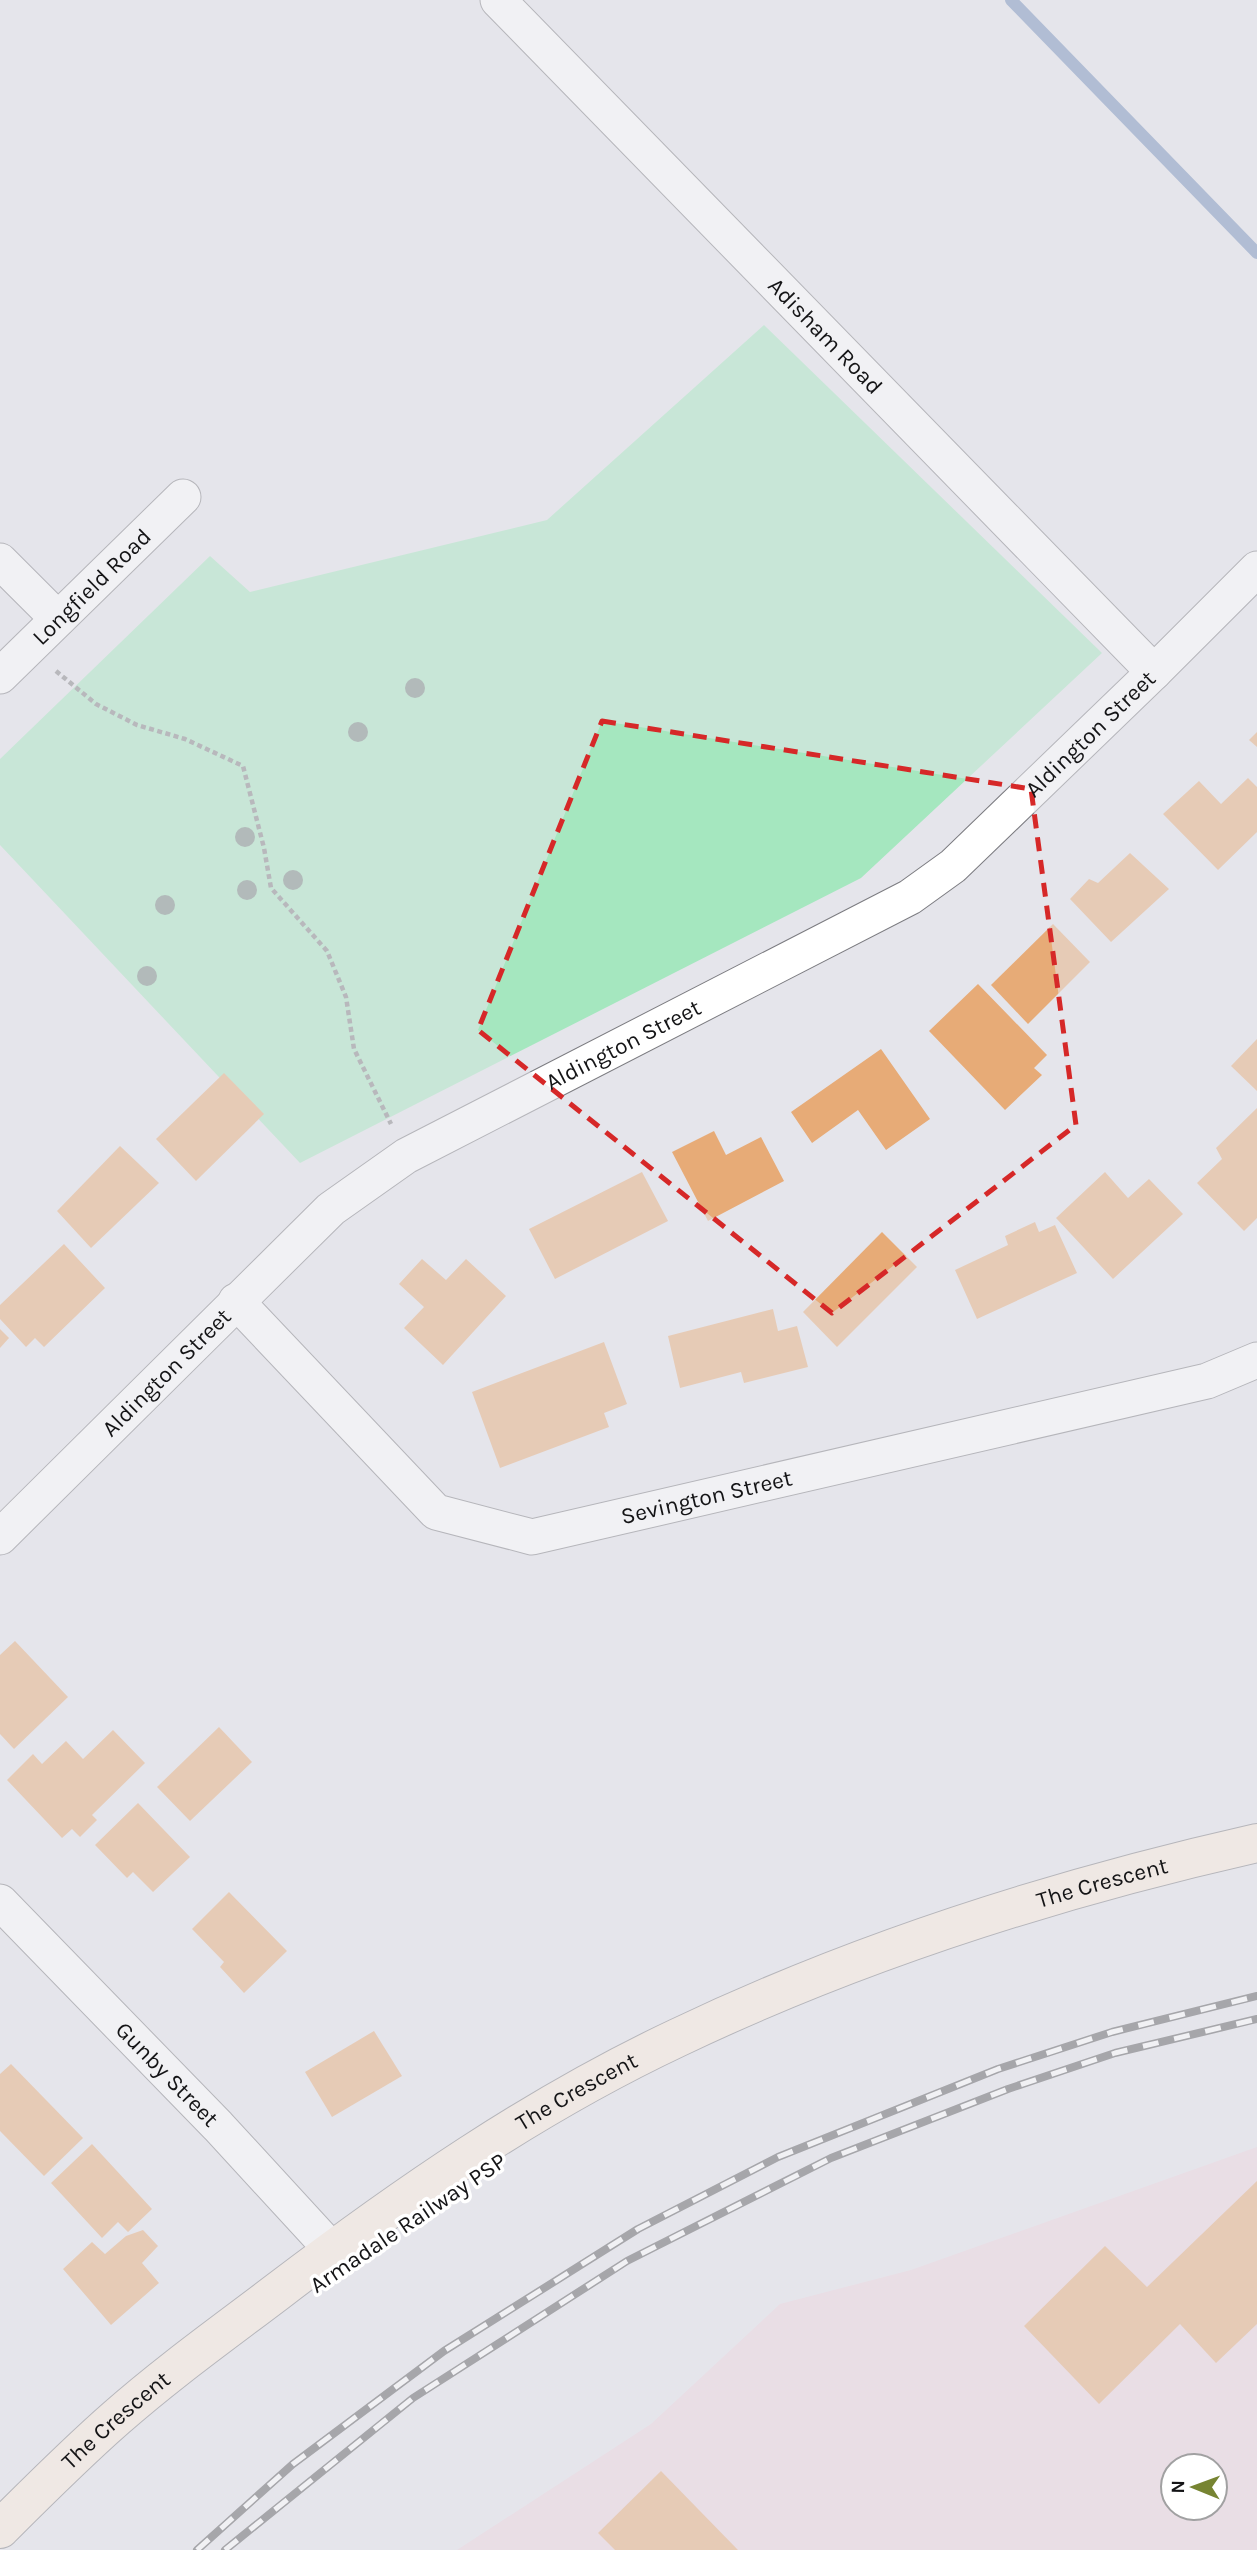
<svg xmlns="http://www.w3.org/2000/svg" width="1257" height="2550" font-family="Karla,sans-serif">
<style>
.commercial{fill:#edd4de;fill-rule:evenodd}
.green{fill:#a5e7bf}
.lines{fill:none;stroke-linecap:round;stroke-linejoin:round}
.stream{stroke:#718cb8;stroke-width:12}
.building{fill:#e7ab77}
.street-casing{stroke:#7c7c81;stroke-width:37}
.secondary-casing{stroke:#7c7c81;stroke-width:40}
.path{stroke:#808084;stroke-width:4.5;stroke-dasharray:5 3.5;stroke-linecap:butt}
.street{stroke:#fff;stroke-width:35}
.secondary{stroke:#fbebdc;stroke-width:38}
.rail-casing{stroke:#59595c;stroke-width:8}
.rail{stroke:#fff;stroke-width:5;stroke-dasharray:16;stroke-linecap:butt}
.tree{fill:#74867f}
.marked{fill:none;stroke:#d62828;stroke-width:5;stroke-dasharray:14 9;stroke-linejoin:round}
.labels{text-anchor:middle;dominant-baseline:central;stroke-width:7;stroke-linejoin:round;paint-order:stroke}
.street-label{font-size:23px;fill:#141416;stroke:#fff}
</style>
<rect width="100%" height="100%" fill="#e5e5eb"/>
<path class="commercial" d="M1257,2147V2550H457L651,2424L780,2304L911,2270ZM1173,2466H1215V2508H1173Z"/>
<path class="green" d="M764,325L1102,653L861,878L300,1163L0,845V759L210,556L250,592L547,520Z"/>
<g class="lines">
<path class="stream" d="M1011,0L1257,253"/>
</g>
<g class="building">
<path d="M1257,732V747L1249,740Z"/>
<path d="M1248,778L1257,787V832L1218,870L1163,814L1199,781L1221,804Z"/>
<path d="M1130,853L1169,889L1111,942L1070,899L1089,879L1098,883Z"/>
<path d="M1053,924L1090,962L1028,1024L991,985Z"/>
<path d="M978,984L1047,1055L1034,1068L1042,1075L1005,1110L929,1031Z"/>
<path d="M1257,1039V1091L1231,1066Z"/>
<path d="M881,1049L930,1119L886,1150L858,1110L812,1143L791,1112Z"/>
<path d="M224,1073L264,1114L196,1181L156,1139Z"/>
<path d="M1257,1108V1218L1244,1231L1197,1183L1222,1159L1216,1148Z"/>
<path d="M714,1131L726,1155L761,1137L784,1181L708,1221L672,1152Z"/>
<path d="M120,1146L159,1183L91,1248L57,1211Z"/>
<path d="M642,1172L668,1221L555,1279L529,1229Z"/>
<path d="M1105,1172L1128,1198L1149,1179L1183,1214L1113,1279L1056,1218Z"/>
<path d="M1035,1222L1039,1232L1055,1225L1077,1273L977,1319L955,1270L1008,1245L1005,1236Z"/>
<path d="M882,1232L917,1267L837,1347L803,1312Z"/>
<path d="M64,1244L105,1288L44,1347L35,1338L26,1347L0,1319V1305Z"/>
<path d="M422,1259L446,1280L466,1259L506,1296L443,1365L404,1328L424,1307L399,1284Z"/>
<path d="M773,1309L778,1331L797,1326L808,1367L744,1383L741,1372L680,1388L668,1336Z"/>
<path d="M0,1329L9,1338L0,1348Z"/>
<path d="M604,1342L627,1404L604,1413L609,1427L500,1468L472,1392Z"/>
<path d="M15,1641L68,1697L14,1749L0,1734V1655Z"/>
<path d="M219,1727L252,1762L190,1821L157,1787Z"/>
<path d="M113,1730L145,1763L92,1815L97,1820L80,1837L72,1829L62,1838L7,1780L33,1754L42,1764L66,1741L83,1759Z"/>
<path d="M138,1803L190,1857L153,1892L133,1872L127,1878L95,1845Z"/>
<path d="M229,1892L287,1951L244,1993L220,1967L224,1962L192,1929Z"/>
<path d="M374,2031L402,2076L332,2117L305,2072Z"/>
<path d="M11,2064L83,2138L44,2176L0,2131V2074Z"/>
<path d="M92,2144L152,2209L128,2232L118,2222L102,2238L51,2183Z"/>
<path d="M1257,2181V2324L1216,2363L1180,2324L1099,2404L1024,2326L1105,2246L1147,2287Z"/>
<path d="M143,2230L158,2246L142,2263L159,2283L111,2325L63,2269L92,2242L105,2254L126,2236Z"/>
<path d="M661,2471L738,2550H615L598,2533Z"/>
</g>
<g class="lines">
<defs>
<g id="street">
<path id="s1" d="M498,0L1154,672"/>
<path d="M0,561L58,619"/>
<path id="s2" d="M0,676L183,497"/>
<path id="s3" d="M236,1301L436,1512L532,1537L1207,1381L1257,1360"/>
<path id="s4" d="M0,1537L331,1209L406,1156L910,897L953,866L1154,672L1257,569"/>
<path id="s5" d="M0,1902L218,2126L332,2250"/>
</g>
<g id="secondary">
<path id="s6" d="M0,2529C38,2491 76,2453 116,2418C167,2373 223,2333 277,2292C403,2196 533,2106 677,2038C861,1950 1058,1888 1257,1843"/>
</g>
</defs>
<use href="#street" class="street-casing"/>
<use href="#secondary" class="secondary-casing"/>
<path class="path" d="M56,671L96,704L137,725L185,739L243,766L264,848L271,888L327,951L346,997L354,1049L391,1124"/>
<use href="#street" class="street"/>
<use href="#secondary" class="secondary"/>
<defs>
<g id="rail">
<path d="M197,2550L293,2464L444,2351L638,2229L778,2157L998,2069L1112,2032L1257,1996"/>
<path d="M225,2550L413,2398L627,2261L831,2158L1008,2089L1115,2053L1257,2019"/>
</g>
</defs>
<use href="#rail" class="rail-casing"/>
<use href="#rail" class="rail"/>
</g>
<g class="tree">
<circle cx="415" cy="688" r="10"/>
<circle cx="358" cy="732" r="10"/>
<circle cx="245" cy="837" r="10"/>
<circle cx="293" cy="880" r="10"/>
<circle cx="247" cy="890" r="10"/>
<circle cx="165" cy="905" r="10"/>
<circle cx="147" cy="976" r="10"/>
</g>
<path d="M0 0H1257V2550H0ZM602,721L1031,789L1076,1125L832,1313L478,1030Z" fill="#e5e5eb" fill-opacity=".55" fill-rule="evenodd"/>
<path class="marked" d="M602,721L1031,789L1076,1125L832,1313L478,1030Z"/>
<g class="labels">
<g class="street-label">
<text stroke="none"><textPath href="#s1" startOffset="469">Adisham Road</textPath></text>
<text stroke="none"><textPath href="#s2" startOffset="128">Longfield Road</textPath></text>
<text stroke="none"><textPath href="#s4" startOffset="1368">Aldington Street</textPath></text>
<text stroke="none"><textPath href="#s4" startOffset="802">Aldington Street</textPath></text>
<text stroke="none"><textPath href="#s4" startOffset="234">Aldington Street</textPath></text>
<text stroke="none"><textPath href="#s3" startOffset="569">Sevington Street</textPath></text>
<text stroke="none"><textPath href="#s6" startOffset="1293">The Crescent</textPath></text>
<text stroke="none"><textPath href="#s5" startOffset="240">Gunby Street</textPath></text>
<text stroke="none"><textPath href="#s6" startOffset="726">The Crescent</textPath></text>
<text transform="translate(408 2223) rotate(-34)">Armadale Railway PSP</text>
<text stroke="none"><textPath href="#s6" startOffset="159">The Crescent</textPath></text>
</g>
</g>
<g transform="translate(1194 2487) rotate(271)"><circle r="33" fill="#ffffff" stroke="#a1a1a2" stroke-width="2"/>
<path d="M0-5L12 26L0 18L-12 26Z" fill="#778432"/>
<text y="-10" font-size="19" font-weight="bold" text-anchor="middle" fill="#141416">N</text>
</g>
</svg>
